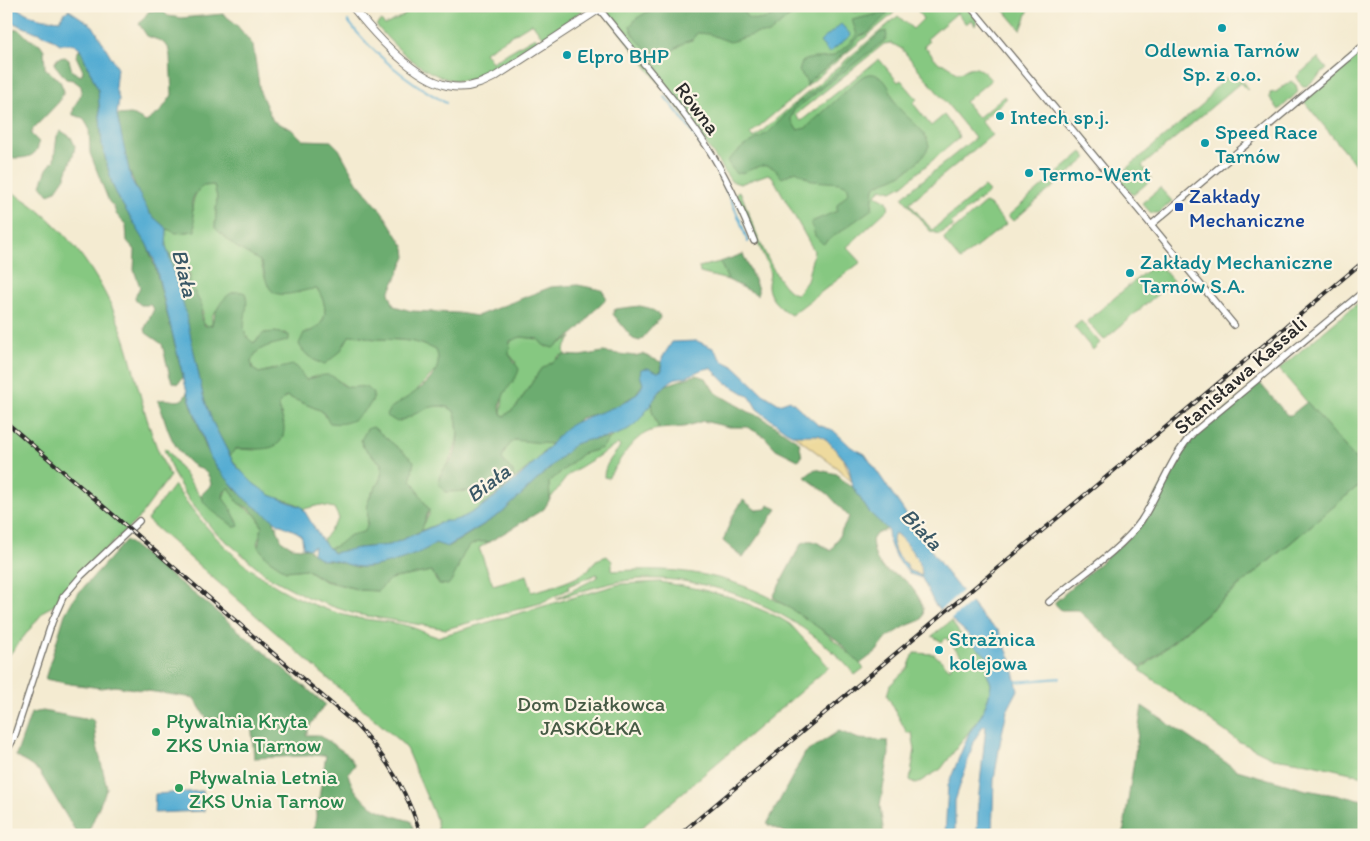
<svg xmlns="http://www.w3.org/2000/svg" width="1370" height="841" font-family="Itim,sans-serif">
<style>
.green{fill:#86c881;stroke:#587a56}
.forest{fill:#6cac6f;stroke:#4c6c4d}
.sand{fill:#eeda9e;stroke:#8c8264}
.water{fill:#57add3;stroke:#416c7f;fill-rule:evenodd}
.pier{fill:#f4ebd1}
.lines{fill:none;stroke-linecap:round;stroke-linejoin:round}
.stream{stroke:#57add3;stroke-width:2}
.minor-casing{stroke:#716e65;stroke-width:8}
.tertiary-casing{stroke:#716e65;stroke-width:9}
.minor{stroke:#fff;stroke-width:5.5}
.tertiary{stroke:#fff;stroke-width:7}
.rail-casing{stroke:#2b2b2b;stroke-width:4}
.rail{stroke:#fcf5e5;stroke-width:2;stroke-dasharray:5.5;stroke-linecap:butt}
.culture-dot{fill:#0f9aa8;stroke:#fcf5e5;stroke-width:2}
.transit-dot{fill:#1a4fb4;stroke:#fcf5e5;stroke-width:2}
.leisure-dot{fill:#2e9e5b;stroke:#fcf5e5;stroke-width:2}
.labels{text-anchor:middle;dominant-baseline:central;stroke-width:4.5;stroke-linejoin:round;paint-order:stroke}
.culture-label{font-size:21px;fill:#0d838f;stroke:#fcf5e5;text-anchor:start}
.street-label{font-size:21px;fill:#2b2b2b;stroke:#fcf5e5}
.transit-label{font-size:21px;fill:#164399;stroke:#fcf5e5;text-anchor:start}
.park-label{font-size:21px;fill:#465a45;stroke:#fcf5e5}
.leisure-label{font-size:21px;fill:#27864d;stroke:#fcf5e5;text-anchor:start}
.water-label{font-size:22px;font-style:italic;fill:#3a5866;stroke:#fcf5e5}
</style>
<rect width="100%" height="100%" fill="#fcf5e5"/>
<filter id="ink" filterUnits="userSpaceOnUse"><feTurbulence type="fractalNoise" baseFrequency=".02" numOctaves="2"/><feDisplacementMap in="SourceGraphic" scale="10" xChannelSelector="R" yChannelSelector="G"/><feConvolveMatrix kernelMatrix="1 2 1 2 8 2 1 2 1" color-interpolation-filters="sRGB"/></filter>
<filter id="wash" filterUnits="userSpaceOnUse"><feTurbulence type="fractalNoise" baseFrequency=".0096" numOctaves="4" result="noise"/><feDisplacementMap in="SourceGraphic" scale="20" xChannelSelector="R" yChannelSelector="G"/><feGaussianBlur stdDeviation="1.12" result="paint"/><feColorMatrix in="noise" values="0 0 0 0 0 0 0 0 0 0 0 0 0 0 0 0 0 1.4 0 .05"/><feComposite in="paint" operator="in"/></filter>
<g filter="url(#wash)">
<rect width="100%" height="100%" fill="#f4ebd1"/>
<g class="green">
<path d="M402,6H589L543,38L532,23L485,52L492,62L535,37L538,41C517,54 493,76 468,80C434,86 396,49 376,25L381,21L385,25L405,15Z"/>
<path d="M611,6H845L856,12L866,6H897L893,14L750,134L754,138L898,16L913,29L923,19L915,6H965L977,20L975,26L972,19L966,24L957,13L927,39L929,42L924,46L939,63L948,65L956,73C962,74 962,71 967,69C977,64 985,73 991,80L965,102L978,118L1004,96L1006,99L981,121L992,135L909,203L932,230L984,187L989,192L951,223L954,226L939,234L930,231L902,197L975,138L902,49L891,43L884,44L795,115L801,121L879,59L898,82L901,80L917,99L913,103L931,126L944,115L957,132L959,138L903,185L892,191L881,188L876,195L887,201L889,208L847,247L861,262L791,315C782,310 768,298 768,286C768,276 772,279 768,266L736,194L738,191L741,193C748,212 776,293 797,294L807,281L814,251L772,176L768,174L740,184L731,181L705,142L611,21L607,10Z"/>
<path d="M1006,6H1030L1021,30L1003,9Z"/>
<path d="M1364,49V175L1302,99Z"/>
<path d="M1318,58L1327,69L1307,86H1303L1298,81L1297,76Z"/>
<path d="M1231,73L1237,75L1248,89L1247,90L1240,83L1142,166L1152,179L1133,195L1120,179V174L1204,103L1212,91Z"/>
<path d="M1291,81L1296,85L1298,92L1279,110L1270,98V93L1276,92Z"/>
<path d="M1082,152L1087,158L1013,221L1008,216Z"/>
<path d="M214,185L217,197L215,228L260,261L265,277L298,293L308,288L317,289C330,307 328,328 304,333L306,354L319,363L343,347L349,336C359,333 367,339 377,339C400,340 414,339 436,350L439,357L438,368L417,390L408,418C421,409 440,400 454,411C463,440 454,454 439,477L445,492L467,491L483,486L504,488L469,516L450,522L445,521L420,531L429,515V510L411,479L409,457L402,453L373,427L371,455L382,464C383,485 373,485 369,501C366,510 369,519 366,528L363,532L352,535L339,546L328,548L323,540L339,518L334,508L320,505L304,509C296,501 282,500 272,496C255,488 240,471 230,456L232,451L238,449L256,450L284,424L278,404L287,396L322,411L325,417L361,414L371,403L374,397L347,387L336,379L316,376L306,380L302,376L277,368L259,373L253,369L251,362C256,348 269,344 283,342L286,333H264L253,343C243,336 243,327 244,316L227,296L212,316V325L209,327L202,322L203,312L190,283V274L168,253L166,246L167,229L176,232H189C195,215 187,199 203,186Z"/>
<path d="M1160,188L1172,201L1159,213H1151L1142,203Z"/>
<path d="M6,189C67,220 111,289 129,353C141,396 149,437 170,476L139,518L74,580L55,605L45,610L6,659Z"/>
<path d="M985,203L990,205L1006,224L960,260L945,242L944,238Z"/>
<path d="M720,262L728,280L700,273L699,267Z"/>
<path d="M1157,262L1173,281L1104,340L1087,321Z"/>
<path d="M1364,298V469L1279,369Z"/>
<path d="M1081,321L1100,343L1093,350L1074,327Z"/>
<path d="M522,337L538,339L546,347L557,345L572,337L564,349L565,355L559,356L551,365L540,370L517,406L505,416L501,414L503,397L516,362L509,354L508,346L514,338Z"/>
<path d="M651,402L652,411L659,429C634,432 621,459 608,478L604,477C604,465 613,456 620,447L618,444L569,474L550,499L549,482L582,454L596,450L610,438L630,428Z"/>
<path d="M521,439L551,444L536,461L514,479L513,472L502,459C505,449 509,440 521,439Z"/>
<path d="M166,448L201,497L234,527L238,522L223,498L227,488C233,488 233,497 238,502C249,513 256,510 262,527L257,544L267,558L286,571L306,569L324,581L337,584L360,590L378,591L390,579L432,571L436,581L457,571C461,554 468,539 489,542L479,548L493,585L527,575L532,592C553,586 585,580 596,560L607,556L612,561V571C633,570 656,569 677,571C753,578 812,615 864,668L855,675C805,614 710,571 630,580C605,583 580,592 556,599L598,577L597,574L568,586L569,589L541,603L446,629L355,614L331,606L307,597L269,577L214,531L189,500L174,475L164,449Z"/>
<path d="M1364,481V776L1308,763L1273,758L1238,741L1140,670Z"/>
<path d="M174,485C221,551 265,592 344,615C365,621 387,620 408,626C418,629 427,634 437,637L620,584L660,582L699,589L734,598L778,617L790,624L829,667L633,835H438L437,821L405,746L147,520Z"/>
<path d="M951,621L961,635L987,654L992,662L987,673L991,684L989,696L982,714L941,769L916,784L910,780L915,749L912,733H907L887,695L890,685L908,668L914,653L934,654L950,669L952,661L961,655L946,638L942,642L932,636Z"/>
</g>
<g class="forest">
<path d="M657,6H740L747,17C765,27 784,6 802,6L769,34L759,33L730,42L709,34L697,33L692,40L685,42L656,63C651,48 634,43 630,26L637,18Z"/>
<path d="M149,11H163L168,16L181,18L223,14L235,23L253,45L260,92L273,121L291,129L303,140L331,141L339,149L357,182L383,213L405,248L406,257L389,293L394,306L411,311L458,313L477,316L551,287L578,285L602,290L606,297L605,300C601,306 595,309 591,314C581,330 568,338 553,348L543,345L538,339L521,337L510,341L509,354L519,369C516,385 496,393 501,414L505,416L517,406L540,370L563,355L580,356L603,352L635,356L642,354L661,362L662,370L658,372L644,368L640,375L643,384L635,395L610,410L580,418L551,444L514,440L505,450L502,459L513,472L514,479L504,488L483,486L467,491L445,492L438,483C439,473 446,467 452,459C460,447 459,424 454,411C436,397 416,416 397,422L387,416L389,409C408,396 448,378 436,350C414,339 400,340 377,339C367,339 359,333 349,336L340,352L325,364C315,362 303,354 299,344L304,333C328,328 330,307 317,289C304,288 277,303 269,287C264,279 265,269 260,261L236,247L215,228L217,197L214,185L203,186C183,202 196,211 195,231L176,233L167,229L150,214L142,202L127,165L117,115L131,114L146,122L160,112L172,95L170,56L168,47L161,41L147,36L139,24Z"/>
<path d="M886,12L888,13L868,33L859,37L848,50L810,80L807,87L806,80L799,71L802,62C812,56 818,59 829,57C838,55 851,42 857,35L852,20Z"/>
<path d="M19,29L29,39L40,44L44,50L45,68L60,81L64,91L59,102L33,129L31,134L39,142C37,160 22,158 7,158L6,39L13,30Z"/>
<path d="M886,31L887,37L884,41L793,111L791,119L797,130L806,128L859,79C866,73 873,72 880,77C891,85 890,94 896,104C905,118 926,128 929,146C924,158 910,170 898,176C890,181 881,181 874,188L872,209L823,244L815,236L811,222L837,211V205L849,192L847,186L840,183L813,181L796,171L782,178C779,175 777,170 773,168C761,161 748,173 736,174L727,161L744,146L769,132L795,105L829,79L880,33Z"/>
<path d="M80,48L98,90L102,145L112,184L119,199L146,242L156,270L183,377L178,384L173,382L170,377L162,344L146,333L145,328L154,309L151,305H141L136,301L135,297L140,287L134,270L135,250L127,241L126,225L116,214L114,207L109,202L90,153L89,128L83,118L73,115C72,103 84,98 81,86L73,80L66,79L54,64L58,58L65,57L69,60L72,71L81,76L83,71L76,56Z"/>
<path d="M61,131L71,137L75,146L74,152L65,177L56,190L49,195L41,185L47,169L54,160L57,136Z"/>
<path d="M168,253L172,258L186,264L190,283L202,306L201,319L205,326L212,325C214,311 227,285 245,293C252,310 234,331 254,343L264,333L275,332L289,335V340C274,346 257,344 251,362L253,369L259,373L293,365L297,367L306,380C315,378 327,371 335,378C339,382 343,386 348,387C354,388 361,385 367,388C384,396 361,415 353,420C345,424 338,424 330,423L322,411L286,396L279,404C279,412 283,419 284,427C285,457 252,447 235,449L230,456L212,421L203,395L185,313Z"/>
<path d="M743,254L758,289V295L728,280L720,262Z"/>
<path d="M640,306L649,308L659,314L660,318L640,341L633,339L613,314L615,309Z"/>
<path d="M696,375L706,378L714,391L721,396L749,412L760,416L799,442L802,457L798,460L776,449L764,436L747,427H729L703,421L684,427L659,429L652,411L651,402L666,385Z"/>
<path d="M1259,382L1287,415H1291L1307,402L1364,469V481L1141,668L1078,610H1061L1054,603L1133,534L1187,443Z"/>
<path d="M187,392L206,448L235,489L273,519L282,541L292,547L308,549L322,560C334,559 345,564 356,567C371,571 424,553 435,543L450,546L502,513L575,444L584,440L610,438L602,448L582,454L549,482L550,499L544,509L489,542C459,538 463,568 448,585L439,584L432,571L390,579L378,591L360,590L324,580L306,569L286,571L267,558L258,547L262,527L259,519L250,509L238,503L229,487L224,492L223,498L231,509L239,525L237,527H234C224,518 203,508 201,495L211,485C209,467 198,471 188,461C168,441 168,426 158,401C169,395 181,409 187,392Z"/>
<path d="M373,427L414,461L411,479L429,510L421,531L390,545L358,548L335,554L328,548C340,547 341,540 351,535C356,533 362,534 365,530C370,523 366,512 368,503C371,488 383,486 382,464L363,447L361,440L367,429Z"/>
<path d="M815,469L837,474L845,483L853,487L869,512L886,526V530L876,534L872,540C873,549 875,559 881,566C887,574 897,573 905,580C913,588 930,609 921,620L906,626L887,638L877,651L860,664L837,640L773,597L801,544C813,536 820,545 831,551L849,517L828,494L805,477Z"/>
<path d="M743,500L756,510L766,509L768,505L777,509L743,558L723,541L732,517Z"/>
<path d="M126,540L212,608L325,704L311,724L306,735H319L347,754L355,765L348,774C356,804 384,814 411,821L415,835H313L326,755L254,758L251,718L207,719L194,698L115,686L101,688L70,684L45,679L65,614L74,598Z"/>
<path d="M1142,706L1237,770L1306,790L1364,800V835H1123Z"/>
<path d="M43,711L84,719L91,718L94,722L96,741L107,788L87,835H78L39,771L16,756L31,713Z"/>
<path d="M839,731L859,739L888,741L889,754L880,806L884,835H791L767,824L805,753Z"/>
</g>
<g class="sand">
<path d="M791,433C801,437 810,432 819,435C838,442 847,465 852,482L836,467Z"/>
<path d="M895,533C906,541 923,561 922,576L908,570L907,564C896,557 889,544 895,533Z"/>
</g>
<g class="water">
<path d="M6,6C19,6 24,14 36,17C44,20 52,19 60,20L64,13L69,10L93,26L117,67L115,87L119,99L117,115L131,179L150,214L167,229L166,246L186,314L203,395L212,421L230,456L236,466L254,484L270,495L302,507L321,539L333,553L358,548L390,545L445,521C467,525 518,478 535,462C547,452 554,438 566,428C585,413 634,408 643,384L640,375L641,369L648,368L658,372L662,370V358L672,342L697,341L713,348L723,361L735,367L763,394L779,404L790,400L818,425L833,430L851,447L865,454L946,572L984,619L999,631L1012,663L1018,690L1007,711L1001,738L994,780L992,835H977L978,803L986,726H983L975,739L955,801V835H945L948,785L969,733L982,714L989,696L991,684L987,673L992,661L974,645L968,634L935,605L922,578L910,574L896,558L889,542L888,530L869,512L853,487L849,467L844,459L827,440L819,435H794L786,431L757,409L750,397L725,382L711,368C701,369 695,373 686,377C681,378 676,377 671,381C654,392 648,416 630,428C611,441 594,436 575,444L502,513L447,547L435,543C424,554 376,569 360,567C347,566 335,558 322,560L313,553L314,546L309,549L303,547L302,537L297,532L279,524L247,501L218,469L210,457L186,388L154,260L146,243L119,199L112,184L102,145L98,90L80,48L74,44H60L51,38L6,20ZM895,533C906,542 922,561 922,576L908,570L907,564C895,557 890,544 895,533Z"/>
<path d="M841,24L851,35L829,53L820,42Z"/>
<path d="M203,791L204,811L154,813L155,794Z"/>
</g>
<path class="pier" d="M964,589L973,601L950,620L938,612Z"/>
<g class="lines">
<g class="stream">
<path d="M331,6L334,9"/>
<path d="M348,21C374,56 409,82 446,103"/>
<path d="M665,97C701,139 730,190 748,242"/>
<path d="M1015,682L1060,678"/>
</g>
</g>
</g>
<g filter="url(#ink)">
<g class="lines">
<defs>
<g id="minor">
<path d="M597,6C634,53 675,98 708,148C727,178 741,209 754,241"/>
<path d="M970,6L1234,325"/>
<path d="M1151,225L1364,45"/>
<path d="M1049,602C1077,578 1121,550 1141,521C1160,492 1170,458 1194,432L1364,291"/>
<path d="M6,752L14,738L52,622L63,597L82,575L139,521"/>
</g>
<path id="tertiary" d="M352,6C375,35 420,88 460,87C474,87 484,82 496,76L604,6"/>
</defs>
<use href="#minor" class="minor-casing"/>
<use href="#tertiary" class="tertiary-casing"/>
<use href="#minor" class="minor"/>
<use href="#tertiary" class="tertiary"/>
<defs>
<g id="rail">
<path d="M6,422L356,725C386,756 408,793 421,835"/>
<path d="M679,835L1364,261"/>
</g>
</defs>
<use href="#rail" class="rail-casing"/>
<use href="#rail" class="rail"/>
</g>
</g>
<g class="culture-dot">
<circle cx="1222" cy="28" r="5"/>
<circle cx="567" cy="55" r="5"/>
<circle cx="1000" cy="116" r="5"/>
<circle cx="1205" cy="143" r="5"/>
<circle cx="1029" cy="173" r="5"/>
<circle cx="1130" cy="273" r="5"/>
<circle cx="939" cy="650" r="5"/>
</g>
<rect class="transit-dot" x="1174" y="202" width="10" height="10" rx="2.5"/>
<g class="leisure-dot">
<circle cx="156" cy="732" r="5"/>
<circle cx="179" cy="788" r="5"/>
</g>
<g class="labels">
<g class="culture-label">
<text x="1222" y="49" text-anchor="middle">Odlewnia Tarnów<tspan x="1222" dy="24">Sp. z o.o.</tspan></text>
<text x="577" y="55">Elpro BHP</text>
<text x="1010" y="116">Intech sp.j.</text>
<text x="1215" y="131">Speed Race<tspan x="1215" dy="24">Tarnów</tspan></text>
<text x="1039" y="173">Termo-Went</text>
<text x="1140" y="261">Zakłady Mechaniczne<tspan x="1140" dy="24">Tarnów S.A.</tspan></text>
<text x="949" y="638">Strażnica<tspan x="949" dy="24">kolejowa</tspan></text>
</g>
<g class="street-label">
<text transform="translate(698 108) rotate(53)">Równa</text>
<text transform="translate(1240 375) rotate(-41)">Stanisława Kassali</text>
</g>
<g class="transit-label">
<text x="1189" y="195">Zakłady<tspan x="1189" dy="24">Mechaniczne</tspan></text>
</g>
<g class="park-label">
<text x="591" y="703">Dom Działkowca<tspan x="591" dy="24">JASKÓŁKA</tspan></text>
</g>
<g class="leisure-label">
<text x="166" y="720">Pływalnia Kryta<tspan x="166" dy="24">ZKS Unia Tarnow</tspan></text>
<text x="189" y="776">Pływalnia Letnia<tspan x="189" dy="24">ZKS Unia Tarnow</tspan></text>
</g>
<g class="water-label">
<text transform="translate(185 273) rotate(76)">Biała</text>
<text transform="translate(488 483) rotate(-37)">Biała</text>
<text transform="translate(922 529) rotate(46)">Biała</text>
</g>
</g>
<rect width="1370" height="841" fill="none" stroke="#fcf5e5" stroke-width="25"/>
</svg>
